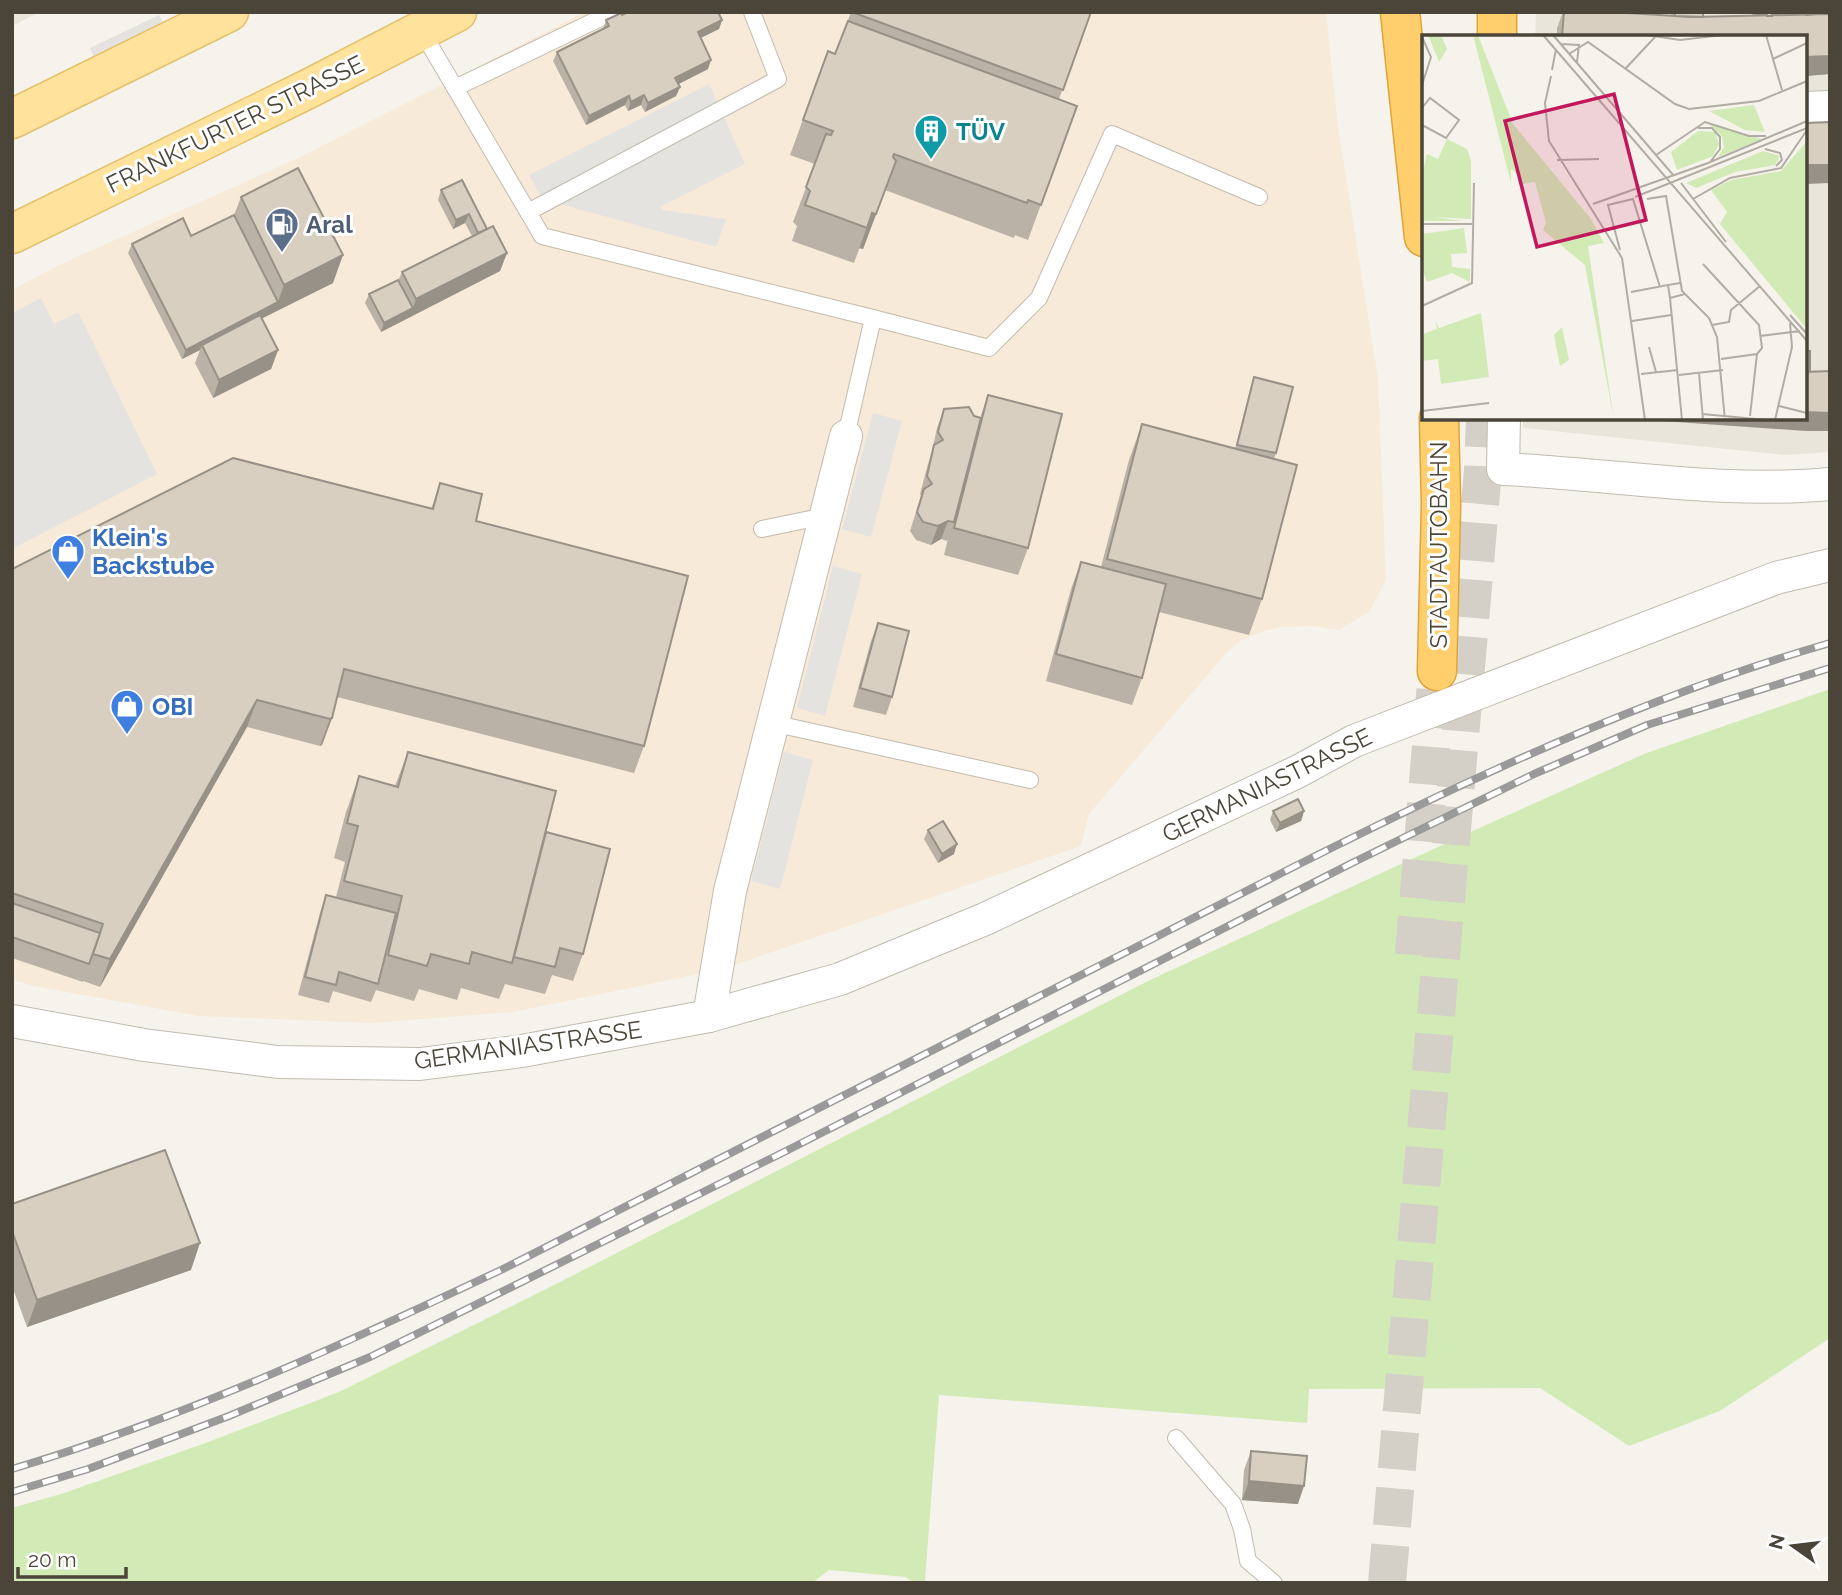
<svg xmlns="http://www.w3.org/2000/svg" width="1842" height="1595" font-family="Raleway,sans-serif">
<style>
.residential{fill:#eae5da}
.commercial{fill:#f7ead8}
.green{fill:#d2eab5}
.parking{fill:#e5e3e0}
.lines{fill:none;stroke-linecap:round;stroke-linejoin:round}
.highway-tunnel{stroke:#d4d0c8;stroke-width:38;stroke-dasharray:38 19;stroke-linecap:butt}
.lane-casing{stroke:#c2bbae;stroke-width:18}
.street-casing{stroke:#c2bbae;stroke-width:34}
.primary-casing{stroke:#e6c16a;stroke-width:41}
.highway-casing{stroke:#e0a43c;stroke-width:41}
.lane{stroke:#fff;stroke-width:16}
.street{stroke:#fff;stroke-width:32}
.primary{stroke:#ffe39c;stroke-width:38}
.highway{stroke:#ffcf6e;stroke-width:38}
.rail-casing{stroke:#9a9a9a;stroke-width:8}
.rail{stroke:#fff;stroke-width:5;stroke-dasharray:16;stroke-linecap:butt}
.wall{fill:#bab2a6}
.shaded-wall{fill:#979187}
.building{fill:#d8cfc1;stroke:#979187;stroke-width:2}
.labels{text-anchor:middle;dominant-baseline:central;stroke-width:6;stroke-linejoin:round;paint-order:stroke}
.street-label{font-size:24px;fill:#4b4439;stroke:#fff}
.culture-label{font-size:24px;font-weight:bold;fill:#0d838f;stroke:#fff;text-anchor:start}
.service-label{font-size:24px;font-weight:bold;fill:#4e5e75;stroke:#fff;text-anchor:start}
.shop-label{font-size:24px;font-weight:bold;fill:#366cbe;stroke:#fff;text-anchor:start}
.inset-road{fill:none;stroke:#b2ada4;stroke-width:2}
.view{fill:#c2185b;fill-opacity:0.15;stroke:#c2185b;stroke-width:3.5}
.inset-edge{fill:none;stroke:#4b4439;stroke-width:3.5}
</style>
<rect width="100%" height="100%" fill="#f6f3ec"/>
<g class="residential">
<path d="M12,12H40L12,26Z"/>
<path d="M1536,12H1830V452L1785,455L1523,428V418H1805V37H1535Z"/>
</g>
<path class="commercial" d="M585,12H1326L1338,126L1378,379L1386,580L1369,612L1339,630L1313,626L1282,627L1264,631L1242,640L1228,651L1089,814L1081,846L723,969L513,1012L372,1023L199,1016L34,986L12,980V290L57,266L296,159Z"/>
<path class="green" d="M1830,689V1338L1720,1411L1629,1446L1540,1388L1309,1389L1307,1423L939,1395L925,1581L935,1583H915L905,1577L829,1570L812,1583H12V1508L64,1493L200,1445L339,1392L560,1282L1150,980L1466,834L1644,754Z"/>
<g class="parking">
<path d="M159,15L165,26L95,60L90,48Z"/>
<path d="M709,84L745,164L660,207L662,210L726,219L716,247L542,199L529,175Z"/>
<path d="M41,298L54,324L78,312L157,474L12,549V313Z"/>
<path d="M873,413L902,421L871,537L842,529Z"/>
<path d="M833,566L862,574L825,716L797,708Z"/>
<path d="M784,752L813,760L780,889L751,881Z"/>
</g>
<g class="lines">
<g class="highway-tunnel">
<path d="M1414,955L1437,671"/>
<path d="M1387,1583L1483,470L1485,418"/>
</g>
<defs>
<g id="lane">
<path d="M421,30L528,212L778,79L752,12"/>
<path d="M455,88L613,12"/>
<path d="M528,212L542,236L873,318L846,436"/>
<path d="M873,318L989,348L1039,298L1112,134L1259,197"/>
<path d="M762,529L825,516"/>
<path d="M772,723L1030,780"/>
<path d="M1176,1438L1233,1504L1242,1529L1248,1561L1274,1583"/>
</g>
<g id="street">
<path d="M1805,108L1830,107"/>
<path d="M1504,418L1503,469C1611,474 1722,494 1830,484"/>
<path d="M709,1016L730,891L846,436"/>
<path d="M12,1021L144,1045L278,1062L420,1064L522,1051L709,1016L840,979L985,919L1297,772L1354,741L1776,578L1830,565"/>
</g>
<g id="primary">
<path d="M12,119L229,12"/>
<path d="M12,234L308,89L457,12"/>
</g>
<g id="highway">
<path d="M1400,12L1424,237"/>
<path d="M1497,12V37"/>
<path d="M1437,671L1441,505L1439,418"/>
</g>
</defs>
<use href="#lane" class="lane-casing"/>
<use href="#street" class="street-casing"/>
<use href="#primary" class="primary-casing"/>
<use href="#highway" class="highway-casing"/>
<use href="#lane" class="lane"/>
<use href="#street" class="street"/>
<use href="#primary" class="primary"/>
<use href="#highway" class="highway"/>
<defs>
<g id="rail">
<path d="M12,1469C181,1419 342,1345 501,1270C721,1158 940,1046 1160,935C1377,824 1595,711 1830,643"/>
<path d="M12,1492L88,1469L229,1416L370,1357L786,1151L1352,863L1534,774L1647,725L1830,668"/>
</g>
</defs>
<use href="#rail" class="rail-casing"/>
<use href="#rail" class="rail"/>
</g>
<g class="wall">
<path d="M851,12H1091L1059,99L1077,106L1028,240L1015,235L1014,238L885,190L863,249L859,248L854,263L792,241L797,226L793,222L815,164L790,155L828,51L835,54Z"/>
<path d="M1563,12H1625L1671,16V12H1703V17L1752,16V12H1782L1781,16L1802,15V12H1814V14H1830V74L1805,76V37H1557V28Z"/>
<path d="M622,15L722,20L719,29L701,38L708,69L678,84L680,87L676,96L645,112L641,105L628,111L625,105L586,125L553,61L557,52L603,29L606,20Z"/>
<path d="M441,190L487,229L507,253L500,271L381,332L365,303L369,294L398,281L402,272L472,236L465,223L453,229L438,200Z"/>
<path d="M241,197L333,283L262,318L278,350L271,369L213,398L195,363L200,350L182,359L128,253L132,244L191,236L234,215Z"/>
<path d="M1254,377L1276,453L1274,459L1262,599L1249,635L1159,612L1142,678L1132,705L1046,681L1071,589L1081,562L1101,567L1129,460L1142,424L1235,449Z"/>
<path d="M988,395L1028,548L1018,575L944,555L948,539L947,541L941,539L931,545L916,540L910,531L921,496L920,494L928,464L932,451L937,428L944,409L980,418Z"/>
<path d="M440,483L476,521L644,746L634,773L337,697L332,718L322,745L320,746L247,727L100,987L83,981V982L12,958V569L431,509Z"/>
<path d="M878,623L892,697L886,715L853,707L871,641Z"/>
<path d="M408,752L546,832L583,954L573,981L552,975L545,994L505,984L499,999L461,988L457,1000L419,989L414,1001L376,990L371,1002L333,991L329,1003L298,995L320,913L326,895L336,897L345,862L334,858L346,812L359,776L395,786Z"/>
<path d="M1273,811H1304L1301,821L1276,832L1270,820Z"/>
<path d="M928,830L954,854L938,863L924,839Z"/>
<path d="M12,1204L191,1270L27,1327L12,1286Z"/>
<path d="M1251,1451L1298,1504L1242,1500L1244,1470Z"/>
</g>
<g class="shaded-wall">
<path d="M1756,12H1767L1763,22H1753Z"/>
<path d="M1772,12H1782L1779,21H1768Z"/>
<path d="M722,20L719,29L694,41L698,32Z"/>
<path d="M1830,56V74L1805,76V57Z"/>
<path d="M711,60L708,69L671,88L675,78Z"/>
<path d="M680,87L676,96L645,112L648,103Z"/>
<path d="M644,95L641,105L628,111L631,102Z"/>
<path d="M629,96L625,105L586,125L589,116Z"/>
<path d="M896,161L863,249L859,248L854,263L872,213Z"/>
<path d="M1805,165H1830V183L1805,184Z"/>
<path d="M469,214L465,223L453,229L456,220Z"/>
<path d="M507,253L500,271L381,332L384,323L413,308L416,299Z"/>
<path d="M343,255L333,283L203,348L202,345L200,350L182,359L186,350L278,302L284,285Z"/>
<path d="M278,350L271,369L213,398L219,380Z"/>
<path d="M1805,412L1830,413V431H1806L1619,418H1805Z"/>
<path d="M948,521L941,539L931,545L938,526Z"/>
<path d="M257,700L247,727L100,987L110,959Z"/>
<path d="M332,718L322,745L320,746L330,719Z"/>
<path d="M1304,811L1301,821L1276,832L1280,823Z"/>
<path d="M957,844L954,854L938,863L942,854Z"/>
<path d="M200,1243L191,1270L27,1327L37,1300Z"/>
<path d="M1249,1481L1304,1486L1298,1504L1242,1500Z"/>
</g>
<g class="building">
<path d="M628,12H718L722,20L698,32L711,60L675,78L680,87L648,103L644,95L631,102L629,96L589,116L557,52L609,26L606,20L621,13L622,15Z"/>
<path d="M852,12H1091L1063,90Z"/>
<path d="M1564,12H1611L1692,17L1830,14V56L1805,57V37H1562Z"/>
<path d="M1675,12H1703V17L1675,16Z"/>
<rect x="1767" y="12" width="5" height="4"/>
<path d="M1806,12H1814V14L1806,15Z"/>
<path d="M848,21L1077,106L1041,205L1028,200L1027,203L894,154L893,157L896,161L876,214L872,213L867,228L805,205L810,191L806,187L826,134L831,135L833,131L803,120L828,51L835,54Z"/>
<path d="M1830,122V165H1805V123Z"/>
<path d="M298,168L343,255L284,285L241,197Z"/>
<path d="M462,180L487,229L478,233L469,214L456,220L441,190Z"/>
<path d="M234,215L278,302L186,350L132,244L183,218L191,236Z"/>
<path d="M493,226L507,253L416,299L402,272Z"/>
<path d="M398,280L413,308L384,323L369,294Z"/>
<path d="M260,315L278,350L219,380L202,345Z"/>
<rect x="1805" y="351" width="5" height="21"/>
<path d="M1830,371V413L1805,412V372Z"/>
<path d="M1254,377L1293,387L1276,453L1237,445Z"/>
<path d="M988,395L1062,414L1028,548L954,528Z"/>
<path d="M969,407L974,416L981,418L954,522L948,521L938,526L923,522L917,512L924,489L932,484L927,476L934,445L943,440L938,432L944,409Z"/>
<path d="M1142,424L1297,465L1262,599L1107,559Z"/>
<path d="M233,458L433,509L440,483L466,490L482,494L476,521L688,576L644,746L344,669L332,718L330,719L257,700L110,959L93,954L103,924L12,893V569Z"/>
<path d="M1081,562L1166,584L1142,678L1056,654Z"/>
<path d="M878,623L909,631L892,697L860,688Z"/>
<path d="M408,752L556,791L512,963L472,952L469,964L431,954L427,966L388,955L402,896L344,881L358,826L347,823L359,776L398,787Z"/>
<path d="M1298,799L1304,811L1280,823L1273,811Z"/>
<path d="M943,821L957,844L942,854L928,830Z"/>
<path d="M546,832L610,849L583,954L560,948L555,967L514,957Z"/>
<path d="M326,895L396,913L378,984L339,972L336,985L305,977Z"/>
<path d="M12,903L100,933L89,964L12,937Z"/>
<path d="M165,1150L200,1243L37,1300L12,1231V1204Z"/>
<path d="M1251,1451L1307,1456L1304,1486L1249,1481Z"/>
</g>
<defs>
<symbol id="building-pin" viewBox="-11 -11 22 30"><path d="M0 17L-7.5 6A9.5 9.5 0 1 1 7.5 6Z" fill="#0f9aa8" stroke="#fff"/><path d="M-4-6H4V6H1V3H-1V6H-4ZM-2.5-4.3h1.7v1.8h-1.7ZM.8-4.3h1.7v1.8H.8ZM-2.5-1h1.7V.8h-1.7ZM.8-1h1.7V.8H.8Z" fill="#fff"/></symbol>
<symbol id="fuel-pin" viewBox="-11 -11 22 30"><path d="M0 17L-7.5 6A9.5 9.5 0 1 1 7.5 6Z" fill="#5c6f8a" stroke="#fff"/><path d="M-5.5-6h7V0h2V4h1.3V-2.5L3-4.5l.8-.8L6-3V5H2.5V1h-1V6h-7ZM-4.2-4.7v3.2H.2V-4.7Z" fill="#fff"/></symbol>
<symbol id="shop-pin" viewBox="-11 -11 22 30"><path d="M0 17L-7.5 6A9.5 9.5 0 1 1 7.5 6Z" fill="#3f7fe0" stroke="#fff"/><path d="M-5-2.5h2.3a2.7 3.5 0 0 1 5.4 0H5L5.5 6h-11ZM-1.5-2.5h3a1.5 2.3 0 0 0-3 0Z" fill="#fff"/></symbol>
</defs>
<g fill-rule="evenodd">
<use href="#building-pin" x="912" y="112" width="38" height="52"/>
<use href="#fuel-pin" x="263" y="205" width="38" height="52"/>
<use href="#shop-pin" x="49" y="532" width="38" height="52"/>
<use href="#shop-pin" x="108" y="687" width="38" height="52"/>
</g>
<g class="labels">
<g class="street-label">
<text transform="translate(235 124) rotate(-26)">FRANKFURTER STRASSE</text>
<text transform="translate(1438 545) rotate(-90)">STADTAUTOBAHN</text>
<text transform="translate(1267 785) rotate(-26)">GERMANIASTRASSE</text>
<text transform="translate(528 1045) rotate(-8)">GERMANIASTRASSE</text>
</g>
<g class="culture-label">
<text x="956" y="131">TÜV</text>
</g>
<g class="service-label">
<text x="306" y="224">Aral</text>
</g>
<g class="shop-label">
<text x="92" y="537">Klein's<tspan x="92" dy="28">Backstube</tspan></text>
<text x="152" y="706">OBI</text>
</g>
</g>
<g transform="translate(1422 35)">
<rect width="385" height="385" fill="#f6f3ec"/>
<path d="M6,0H19L25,14L17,27ZM51,0H56L91,89L169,184L182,208L166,211L192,385L163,230L121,195L124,188L113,147L100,149L99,157V142L89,134V148ZM332,70L343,97L323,95L287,76ZM286,88L340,104L296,122L302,112L300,101ZM276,96L293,97L297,109L291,121L255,135L249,117ZM25,104L45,114L49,126V184L11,182L41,186H0V141L5,119L16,124ZM385,106V294L298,189L305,177L289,155L309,145L359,136ZM341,116L358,121L353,130L313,137L274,153L264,148ZM42,193L45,218L29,219L30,232L48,234V247L30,238L5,247L0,234V199ZM59,278L67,342L19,349L16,324L0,326V295L1,299L15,294L13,285L17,293ZM140,292L147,325L138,331L132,300Z" fill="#d2eab5"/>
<path class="inset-road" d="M121,0L385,306M131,0L252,141M225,0L258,5L301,0M344,0L360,55M0,2L9,22L0,50M139,9L157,10L155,27M147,19L166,7L253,69L267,74L337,66L385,46M351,24L385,8M204,33L233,2M130,35L134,14M129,41L123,68L127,106L200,223L223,385M0,73L8,63L37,85L24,103L0,90M276,93H290L298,102V114L289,126M343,114L358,118L360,125L354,131M234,120L283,87L327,101H344M135,125L177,124M259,148L304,207M213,162L385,93M225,164L244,161L260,256L287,283L295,302L303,385M271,164L308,143L359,133L385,95M171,169L286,128L385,86M0,189H50M198,215L186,170L211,164L238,252M281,229L337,290L340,313L335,319L328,381M258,248L246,250L248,263L263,259M209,257L246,250M248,263L260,385M0,271L50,248L52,148M368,280L385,299M210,286L249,280M290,290L307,287L309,275L338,251M338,301L378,296M227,312L234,337M299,324L335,319M277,338L281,385M219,339L256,335M257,340L301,335M357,371L385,378M0,376L67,368M280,379L345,385M353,385L370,312L368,288"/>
<path class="view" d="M192,59L224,185L115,212L83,86Z"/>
<rect width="385" height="385" class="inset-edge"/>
</g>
<rect width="1842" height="1595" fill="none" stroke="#4b4439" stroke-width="28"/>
<g transform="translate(1793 1546) rotate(284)" stroke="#ffffff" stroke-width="5" paint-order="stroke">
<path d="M0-5L12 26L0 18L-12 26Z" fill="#4b4439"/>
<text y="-10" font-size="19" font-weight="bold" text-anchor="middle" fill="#4b4439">N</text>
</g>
<path d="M18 1567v10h108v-10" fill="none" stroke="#4b4439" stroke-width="3.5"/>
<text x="28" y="1567" font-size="21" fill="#4b4439" stroke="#ffffff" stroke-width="5" paint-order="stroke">20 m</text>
</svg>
